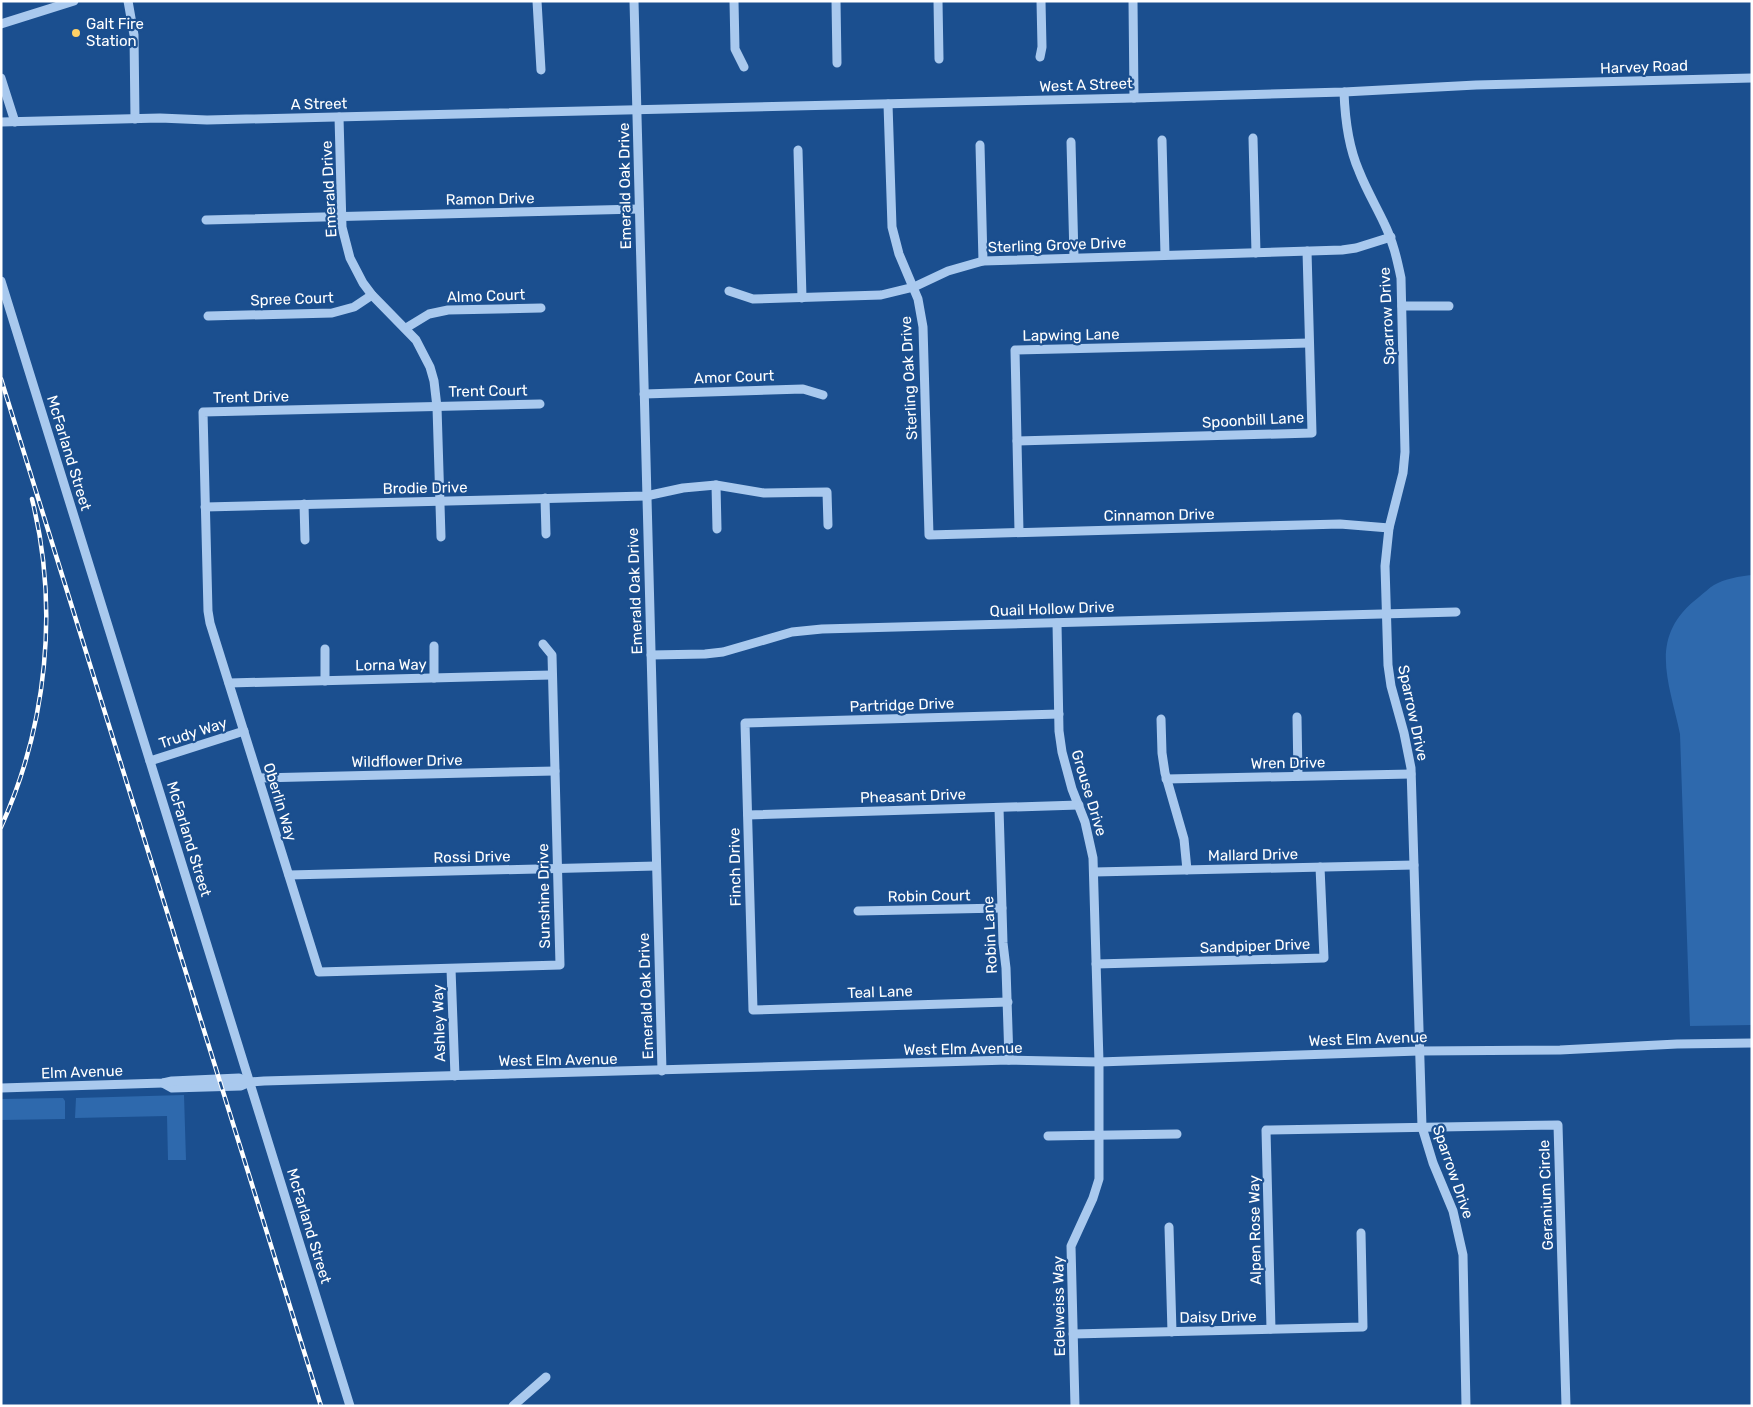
<svg xmlns="http://www.w3.org/2000/svg" width="1753" height="1407" font-family="Rubik,sans-serif">
<style>
.green{fill:#2e69ad}
.lines{fill:none;stroke-linecap:round;stroke-linejoin:round}
.minor{stroke:#a9c9ee;stroke-width:9}
.rail-casing{stroke:#fff;stroke-width:4.5}
.rail{stroke:#1b4f8f;stroke-width:2.5;stroke-dasharray:8;stroke-linecap:butt}
.poi-dot{fill:#ffd166;stroke:#1b4f8f;stroke-width:2}
.labels{text-anchor:middle;dominant-baseline:central;stroke-width:4.5;stroke-linejoin:round;paint-order:stroke}
.poi-label{font-size:15px;fill:#fff;stroke:#1b4f8f;text-anchor:start}
.street-label{font-size:15px;fill:#fff;stroke:#1b4f8f}
</style>
<rect width="100%" height="100%" fill="#1b4f8f"/>
<g class="green">
<path d="M1752,575V1025L1690,1026L1680,734C1669,680 1647,637 1699,597C1704,593 1709,588 1714,585C1724,579 1740,576 1752,575Z"/>
<path d="M184,1095L186,1160H168L167,1116L75,1118L76,1098Z"/>
<path d="M63,1098L65,1101V1119L1,1120V1099Z"/>
</g>
<g class="lines">
<g class="minor">
<path d="M128,1L134,35L135,119"/>
<path d="M537,1L541,70"/>
<path d="M634,1L662,1071"/>
<path d="M734,1L735,49L744,67"/>
<path d="M836,1L837,63"/>
<path d="M938,1L939,59"/>
<path d="M1133,1L1134,98"/>
<path d="M1,24L74,1"/>
<path d="M1040,57L1042,47L1041,1"/>
<path d="M1,78L15,122"/>
<path d="M1344,92C1345,120 1348,146 1359,171C1366,189 1376,206 1384,223C1393,241 1397,259 1401,278L1405,452L1403,473L1389,528L1385,566L1388,665L1391,686L1404,733L1411,768L1422,1127L1433,1163L1453,1211L1463,1255L1466,1406"/>
<path d="M888,104L892,227L899,254L918,299L923,327L929,535L1340,524L1389,528"/>
<path d="M339,117L342,227L350,258L363,283L372,295L416,340L430,367L434,381L437,407L441,537"/>
<path d="M1,122L160,118L207,120L1134,98L1344,92L1476,85L1752,78"/>
<path d="M1253,138L1256,253"/>
<path d="M1162,140L1165,255"/>
<path d="M1071,142L1074,257"/>
<path d="M980,145L983,261"/>
<path d="M798,150L802,298"/>
<path d="M206,220L639,209"/>
<path d="M1,281L350,1406"/>
<path d="M729,291L753,299L881,295L914,287L948,271L983,261L1342,250L1356,248L1391,237"/>
<path d="M1402,306H1449"/>
<path d="M208,316L332,313L354,307L372,295"/>
<path d="M406,328L429,314L448,310L541,308"/>
<path d="M644,394L803,389L823,395"/>
<path d="M540,404L203,412L208,611L210,623L319,972L560,965L552,655L543,644"/>
<path d="M1017,441L1312,433L1307,251"/>
<path d="M716,485L717,529"/>
<path d="M545,498L546,534"/>
<path d="M304,504L305,540"/>
<path d="M205,507L646,496L683,488L716,485L764,493L827,492L828,525"/>
<path d="M1019,532L1015,350L1309,343"/>
<path d="M1057,623L1059,731L1062,752L1072,789L1085,822L1093,858L1099,1062V1179L1093,1198L1071,1246L1075,1406"/>
<path d="M434,646V678"/>
<path d="M325,649V681"/>
<path d="M651,655L705,654L723,652L792,632L822,629L1456,612"/>
<path d="M229,683L552,675"/>
<path d="M1297,717L1298,776"/>
<path d="M1161,719L1162,753L1165,773L1184,839L1187,870"/>
<path d="M150,761L244,731"/>
<path d="M259,778L555,771"/>
<path d="M1166,779L1411,774"/>
<path d="M999,808L1003,943L1006,968L1009,1060"/>
<path d="M748,815L1079,805"/>
<path d="M1094,872L1414,865"/>
<path d="M289,875L656,866"/>
<path d="M858,911L1002,908"/>
<path d="M1096,964L1324,958L1320,867"/>
<path d="M451,969L455,1076"/>
<path d="M1008,1002L753,1010L745,723L1059,714"/>
<path d="M163,1083L172,1088L241,1086L250,1082L264,1081L1009,1060L1099,1062L1419,1051L1560,1050L1677,1044L1752,1043"/>
<path d="M1,1088L163,1083L172,1081L239,1078L250,1082"/>
<path d="M1048,1136L1177,1134"/>
<path d="M1169,1227L1172,1332"/>
<path d="M1271,1329L1266,1130L1558,1125L1566,1406"/>
<path d="M1073,1334L1363,1327L1361,1233"/>
<path d="M513,1406L546,1377"/>
</g>
<defs>
<g id="rail">
<path d="M1,379L321,1406"/>
<path d="M1,827C47,726 59,607 32,499"/>
</g>
</defs>
<use href="#rail" class="rail-casing"/>
<use href="#rail" class="rail"/>
</g>
<circle class="poi-dot" cx="76" cy="33" r="5"/>
<g class="labels">
<g class="poi-label">
<text x="86" y="24">Galt Fire<tspan x="86" dy="17">Station</tspan></text>
</g>
<g class="street-label">
<text transform="translate(1644 67) rotate(-2)">Harvey Road</text>
<text transform="translate(1086 85) rotate(-2)">West A Street</text>
<text transform="translate(319 104) rotate(-1)">A Street</text>
<text transform="translate(625 186) rotate(-91)">Emerald Oak Drive</text>
<text transform="translate(329 189) rotate(-93)">Emerald Drive</text>
<text transform="translate(490 199) rotate(-1)">Ramon Drive</text>
<text transform="translate(1057 245) rotate(-2)">Sterling Grove Drive</text>
<text transform="translate(486 296) rotate(-2)">Almo Court</text>
<text transform="translate(292 299) rotate(-2)">Spree Court</text>
<text transform="translate(1387 316) rotate(-93)">Sparrow Drive</text>
<text transform="translate(1071 335) rotate(-1)">Lapwing Lane</text>
<text transform="translate(734 377) rotate(-2)">Amor Court</text>
<text transform="translate(909 378) rotate(-93)">Sterling Oak Drive</text>
<text transform="translate(488 391) rotate(-1)">Trent Court</text>
<text transform="translate(251 397) rotate(-1)">Trent Drive</text>
<text transform="translate(1253 420) rotate(-3)">Spoonbill Lane</text>
<text transform="translate(69 453) rotate(73)">McFarland Street</text>
<text transform="translate(425 488) rotate(-1)">Brodie Drive</text>
<text transform="translate(1159 515) rotate(-1)">Cinnamon Drive</text>
<text transform="translate(635 591) rotate(-92)">Emerald Oak Drive</text>
<text transform="translate(1052 609) rotate(-2)">Quail Hollow Drive</text>
<text transform="translate(391 665) rotate(-1)">Lorna Way</text>
<text transform="translate(902 705) rotate(-2)">Partridge Drive</text>
<text transform="translate(1413 713) rotate(78)">Sparrow Drive</text>
<text transform="translate(193 733) rotate(-18)">Trudy Way</text>
<text transform="translate(407 761) rotate(-1)">Wildflower Drive</text>
<text transform="translate(1288 763) rotate(-1)">Wren Drive</text>
<text transform="translate(1089 793) rotate(73)">Grouse Drive</text>
<text transform="translate(913 796) rotate(-2)">Pheasant Drive</text>
<text transform="translate(280 802) rotate(73)">Oberlin Way</text>
<text transform="translate(189 839) rotate(73)">McFarland Street</text>
<text transform="translate(1253 855) rotate(-1)">Mallard Drive</text>
<text transform="translate(472 857) rotate(-1)">Rossi Drive</text>
<text transform="translate(735 867) rotate(-91)">Finch Drive</text>
<text transform="translate(544 896) rotate(-91)">Sunshine Drive</text>
<text transform="translate(929 896) rotate(-1)">Robin Court</text>
<text transform="translate(990 935) rotate(-93)">Robin Lane</text>
<text transform="translate(1255 946) rotate(-2)">Sandpiper Drive</text>
<text transform="translate(880 992) rotate(-2)">Teal Lane</text>
<text transform="translate(646 996) rotate(-92)">Emerald Oak Drive</text>
<text transform="translate(439 1023) rotate(-92)">Ashley Way</text>
<text transform="translate(1368 1039) rotate(-2)">West Elm Avenue</text>
<text transform="translate(963 1049) rotate(-1)">West Elm Avenue</text>
<text transform="translate(558 1060) rotate(-1)">West Elm Avenue</text>
<text transform="translate(82 1072) rotate(-2)">Elm Avenue</text>
<text transform="translate(1453 1172) rotate(71)">Sparrow Drive</text>
<text transform="translate(1546 1195) rotate(-92)">Geranium Circle</text>
<text transform="translate(309 1226) rotate(73)">McFarland Street</text>
<text transform="translate(1255 1230) rotate(-91)">Alpen Rose Way</text>
<text transform="translate(1059 1306) rotate(-91)">Edelweiss Way</text>
<text transform="translate(1218 1317) rotate(-1)">Daisy Drive</text>
</g>
</g>
<rect width="1753" height="1407" fill="none" stroke="#ffffff" stroke-width="5"/>
</svg>
